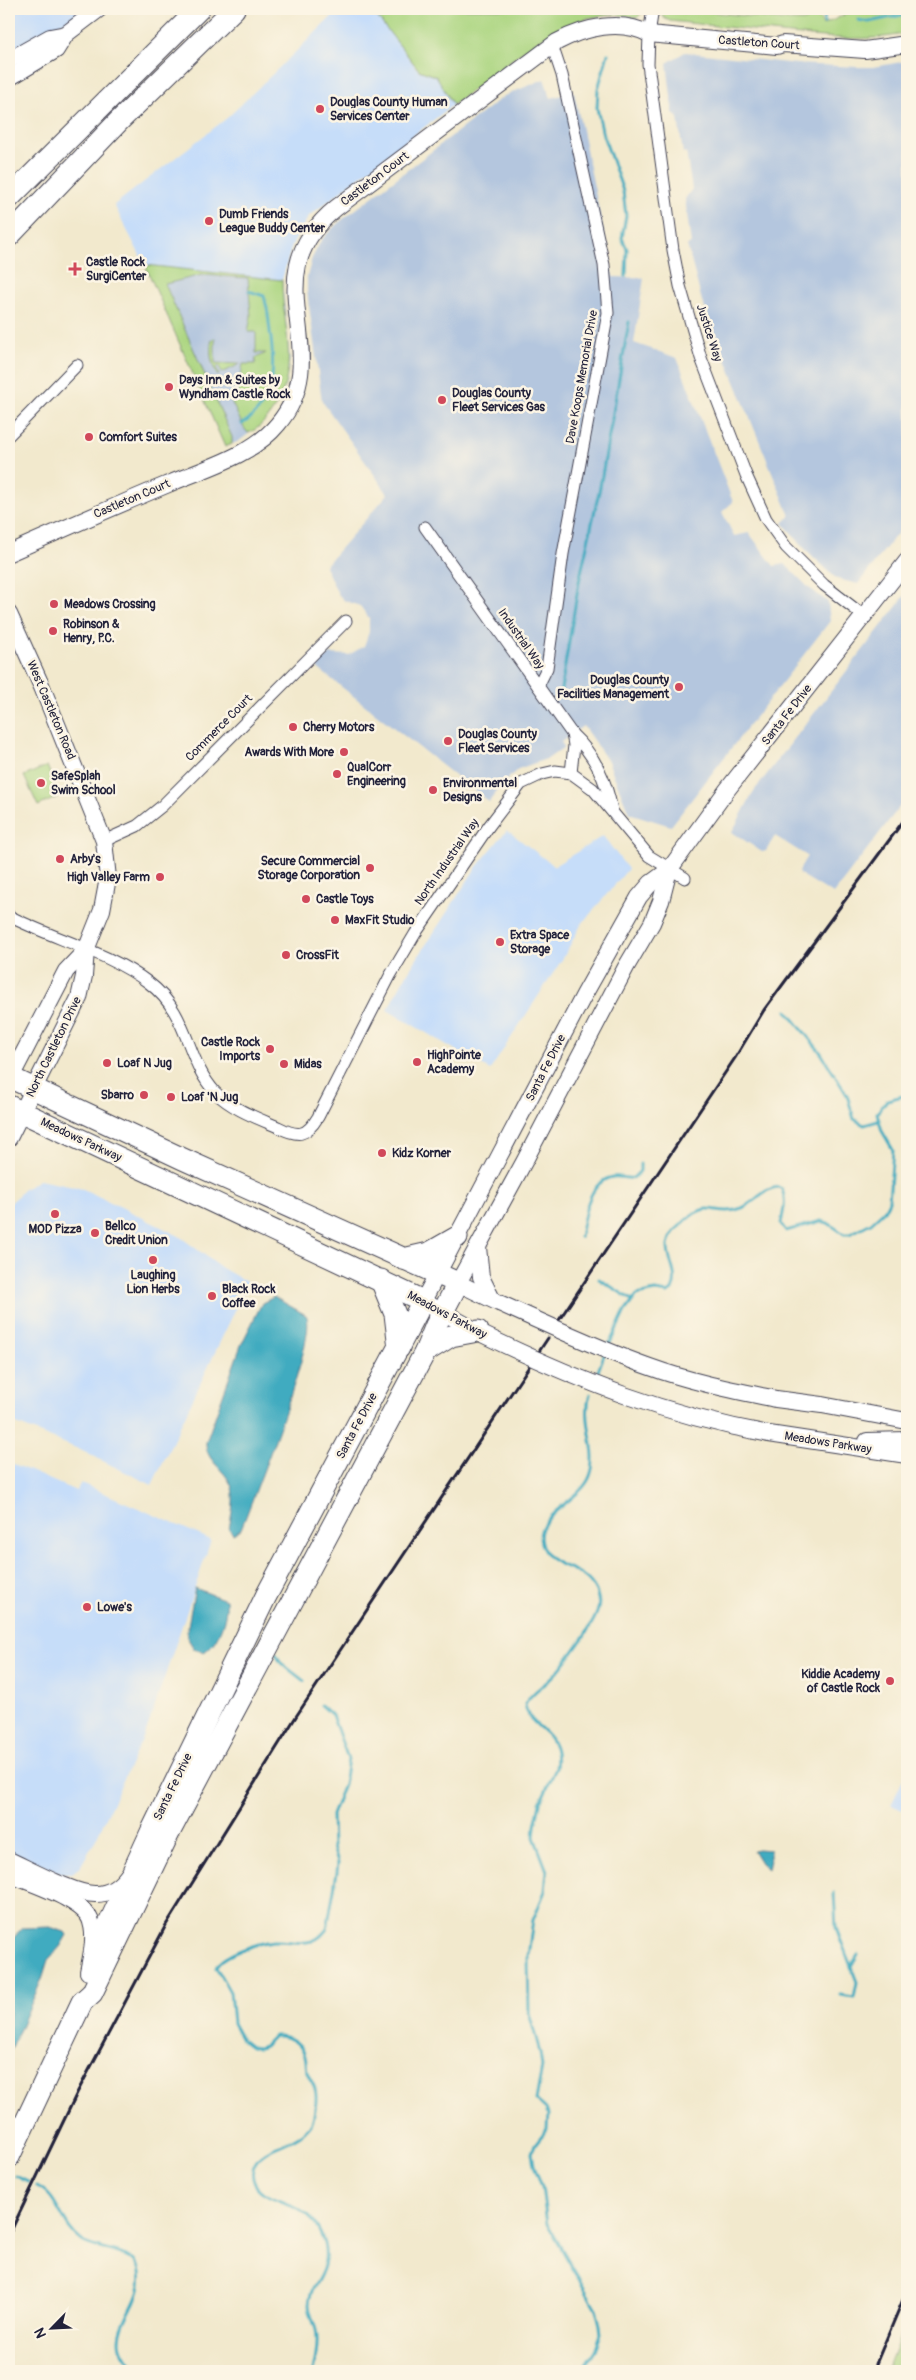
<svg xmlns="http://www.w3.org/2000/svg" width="916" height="2380" font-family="Pangolin,sans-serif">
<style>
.built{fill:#c6ddf9}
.industrial{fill:#b4c6de}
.green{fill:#abd580;stroke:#667c5e}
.water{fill:#41abc0;stroke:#32667e}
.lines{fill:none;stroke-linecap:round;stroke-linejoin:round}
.stream{stroke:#41abc0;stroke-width:3}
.street-casing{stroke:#414051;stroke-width:13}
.secondary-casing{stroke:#414051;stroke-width:18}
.highway-casing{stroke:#414051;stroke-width:23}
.street{stroke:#fff;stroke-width:11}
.secondary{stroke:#fff;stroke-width:16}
.highway{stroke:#fff;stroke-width:21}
.rail{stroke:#22223b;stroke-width:3}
.secondary-bridge-casing{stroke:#414051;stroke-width:18;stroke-linecap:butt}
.secondary-bridge{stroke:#fff;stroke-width:16}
.poi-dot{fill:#d1495b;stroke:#fcf5e5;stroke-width:2}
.labels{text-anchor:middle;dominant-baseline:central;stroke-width:5;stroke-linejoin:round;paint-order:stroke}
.street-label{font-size:12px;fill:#22223b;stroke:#fcf5e5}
.poi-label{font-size:12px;font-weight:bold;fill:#22223b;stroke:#fcf5e5;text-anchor:start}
</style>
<rect width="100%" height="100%" fill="#fcf5e5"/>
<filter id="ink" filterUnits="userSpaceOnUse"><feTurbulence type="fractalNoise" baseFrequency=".02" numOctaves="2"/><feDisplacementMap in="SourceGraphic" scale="10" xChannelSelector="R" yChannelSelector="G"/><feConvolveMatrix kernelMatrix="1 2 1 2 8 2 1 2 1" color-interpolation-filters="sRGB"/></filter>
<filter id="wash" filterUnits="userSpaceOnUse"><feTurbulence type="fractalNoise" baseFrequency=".0096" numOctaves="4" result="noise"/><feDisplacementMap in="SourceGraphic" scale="20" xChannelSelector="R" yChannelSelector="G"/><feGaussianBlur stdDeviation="1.12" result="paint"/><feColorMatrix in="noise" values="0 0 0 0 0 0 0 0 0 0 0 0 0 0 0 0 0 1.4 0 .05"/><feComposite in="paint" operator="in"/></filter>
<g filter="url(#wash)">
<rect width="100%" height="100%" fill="#f2e9cd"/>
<g class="built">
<path d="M9,9H86L9,54Z"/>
<path d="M340,9H371L418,70L437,77L453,105L309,216L292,245L282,280L145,265L114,205L227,118Z"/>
<path d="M507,830L554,866L603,836L628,869L581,925L563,958L490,1070L387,1010L407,974L475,869Z"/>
<path d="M39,1180L83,1189L125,1209L179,1236L222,1268L248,1283L152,1485L76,1448L9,1421V1205L23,1190Z"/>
<path d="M9,1462L76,1491L81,1483L211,1540L147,1729L94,1843L80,1867L72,1873L63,1874L9,1852Z"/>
<path d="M907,1771V1812L891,1805Z"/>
</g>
<g class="industrial">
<path d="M685,52L797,64L857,67H873L907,61V521L858,584L837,579L806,550L783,523L790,516L702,301L687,245L691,244L685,199L692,189L686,152L683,153L678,118L673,113L667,63Z"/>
<path d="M544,79L551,98L574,92L613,277L644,278L634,343L677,358L733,502L722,512L734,536L749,533L774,566L785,564L809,588L828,602L830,621L671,826L629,813L608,761L583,726L561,742L564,747L549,758L518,769L502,784L489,802L316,667L330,654L349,655L364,646L369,632V618L360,606L345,601L338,594L325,566L388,494L322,401L307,291V277L312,258L322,239L338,223L504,96Z"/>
<path d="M145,265L282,280L290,359L286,384L278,403L263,423L239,441L225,447Z"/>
<path d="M907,593V797L833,894L800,874L799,871L807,856L775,836L766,851L762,852L732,832L754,791Z"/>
</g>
<g class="green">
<path d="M371,9H646L637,18L616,14L588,18L551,33L527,48L453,105L437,77L419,70Z"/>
<path d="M658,9H686L790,21H803L819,17L823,25L857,9H907V33C865,43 824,37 781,33C744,29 707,25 670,21L664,18Z"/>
<path d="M145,265L282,280C282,330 303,371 269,416C263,423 257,430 248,433L244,428L229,397L238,393L243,364H255L256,358L266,353H256V332H248L251,316L248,278L202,275L165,284L232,437V444L225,447Z"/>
<path d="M215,338V363L240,364L222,373L219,366L216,368L219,375H217C211,363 209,352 212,339Z"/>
<path d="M47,766L60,796L38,806L24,776Z"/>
<path d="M907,2318V2371H887Z"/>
</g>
<g class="water">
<path d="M274,1297L306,1315C319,1334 258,1484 247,1514L241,1529L233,1534L229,1529C231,1516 236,1497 231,1485C224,1468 205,1461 206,1442L241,1345L262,1303Z"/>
<path d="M195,1588L226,1600C228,1616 218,1644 204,1652L194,1649L187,1637V1631Z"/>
<path d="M758,1849L770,1850V1860L768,1869L761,1863L753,1850Z"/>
<path d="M50,1927L65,1932L67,1935L60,1947L48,1960L42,1979L9,2054V1943L22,1928Z"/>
</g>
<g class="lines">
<g class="stream">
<path d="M858,20L869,22L907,14"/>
<path d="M824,23L825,9"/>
<path d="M905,23L907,15"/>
<path d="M608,54L598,89L597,108L603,135L623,191L626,216L622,238L627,249L626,276"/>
<path d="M242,424C275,403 275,373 271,338C269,327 269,315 266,304L264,296L249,291"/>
<path d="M561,689L579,582L600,487L629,322"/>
<path d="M787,1011L821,1053L847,1095L854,1119L864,1125L878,1121"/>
<path d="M580,1237C584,1217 588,1181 613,1177C620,1176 626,1179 633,1178L640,1171V1164"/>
<path d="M599,1279L632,1300"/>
<path d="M609,1345L625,1311L637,1295L655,1291L668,1293L672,1290C680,1275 667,1261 668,1245C669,1238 674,1231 680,1226C711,1194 713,1219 742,1208C756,1202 762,1189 778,1187L782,1189C787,1201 783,1212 781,1224L786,1231L821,1221L828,1223L844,1234H850L871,1223L884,1211L889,1201L893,1150L882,1131L877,1113L887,1100L907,1095"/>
<path d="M595,1379L604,1355"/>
<path d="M276,1654L281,1663L304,1681"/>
<path d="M834,1893L836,1928L857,1982L854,1997L840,1995"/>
<path d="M851,1966L858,1954"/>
<path d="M16,2176L28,2182"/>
<path d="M37,2186C60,2197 60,2225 82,2241C96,2251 133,2250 139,2268C151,2307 90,2335 140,2371"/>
<path d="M313,2371C316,2358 319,2343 316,2330C314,2322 309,2313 309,2304C309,2293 315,2286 320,2276C331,2255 324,2235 310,2217C296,2199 247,2201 253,2169C259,2140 313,2149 315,2109C316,2103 317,2095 315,2089C314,2084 309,2078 307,2072C306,2066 307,2060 304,2053C299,2041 287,2035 274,2036L264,2046L258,2048L251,2047L242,2040L233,2023L230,1992L216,1968C220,1955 260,1942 274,1941C286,1940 300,1945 312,1941C319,1939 323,1934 327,1929L337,1872L338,1863L333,1847L332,1815L344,1784L348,1759L332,1715L321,1705"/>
<path d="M581,2371L595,2350L601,2334L600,2325L596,2309L547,2223L542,2187L534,2165L532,2153L535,2144L547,2129L548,2114L546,2109L536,2100L542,2067L540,2052L529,2013L528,1956L533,1920L545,1891L547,1871L534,1837L535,1826L540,1803L556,1768C562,1728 528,1731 525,1704C531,1693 540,1688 549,1680C561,1670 595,1624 598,1609C600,1602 598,1597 596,1591C582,1562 549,1572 541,1543C533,1515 581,1501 590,1476C600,1451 581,1422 590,1394"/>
</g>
</g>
</g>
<g filter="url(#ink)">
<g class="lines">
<defs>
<g id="street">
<path d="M653,9L649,34L648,64L673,250L680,286L701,358L746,475L766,519L786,547L824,585L864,616"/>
<path d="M9,435L77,365"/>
<path d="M425,527L572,734L574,745L571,773"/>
<path d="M538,686L547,668L563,554L608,313L604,265L562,75L552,45"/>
<path d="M572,734C595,755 606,780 612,810"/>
<path d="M104,841L137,826L162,806L346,621"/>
<path d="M9,916C53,939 109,952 149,983C190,1014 185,1059 215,1092C232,1109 257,1118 278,1127C298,1137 306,1137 318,1117L390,976L415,934L489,826L521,784L542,774L555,771L571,773L593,789L649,856L685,878"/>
</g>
<g id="secondary">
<path d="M9,60L50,37L66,34L99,9"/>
<path d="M9,78L56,50L66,34"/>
<path d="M9,553C61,530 113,507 166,485C203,469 252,456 278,424C339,351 249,279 336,208L557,42C585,27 621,19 649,34L777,46L783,44L865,50L907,44"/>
<path d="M9,614L42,687L104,841L108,878L102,910L86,950L66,971L9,1081"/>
<path d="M9,1138L79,998L84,976L86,950"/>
<path d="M478,1247L481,1277L492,1299"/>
<path d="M499,1303L458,1283L524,1162L626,967L652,923L661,901L669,870"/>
<path d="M482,1334L423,1301L584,995L639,897L651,883L669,870L727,790L907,561"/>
<path d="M776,1399L822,1405L907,1421"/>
<path d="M769,1434L907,1455"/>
<path d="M867,1441L907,1440"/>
<path d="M9,1860C29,1869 76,1895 96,1894C109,1894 120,1886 128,1875"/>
<path d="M9,1874C29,1883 86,1900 91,1922C96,1938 91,1956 88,1972"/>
</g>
<g id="highway">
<path d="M9,198L199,9"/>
<path d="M9,236L119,121L234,9"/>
<path d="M9,1077L183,1159L458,1283L436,1325L425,1352L169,1833L92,1993L82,2002L9,2157"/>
<path d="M9,1106L423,1301L266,1596L152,1830L96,1952"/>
<path d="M403,1259L429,1253L457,1237"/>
<path d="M381,1280L395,1314L399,1348"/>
<path d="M425,1352L451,1336L478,1331"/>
</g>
</defs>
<use href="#street" class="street-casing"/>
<use href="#secondary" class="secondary-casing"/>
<use href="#highway" class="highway-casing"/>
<use href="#street" class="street"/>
<use href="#secondary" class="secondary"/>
<use href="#highway" class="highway"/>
<g class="rail">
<path d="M559,1320L735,1058L764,1010L907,816"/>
<path d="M9,2235L77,2093L166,1925L297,1715L548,1338"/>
<path d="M873,2371L907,2290"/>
</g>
<defs>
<g id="secondary-bridge">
<path d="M499,1303C549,1325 598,1349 650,1367C691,1382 733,1390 776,1399"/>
<path d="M484,1335C579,1381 665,1415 769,1434"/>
</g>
</defs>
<use href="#secondary-bridge" class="secondary-bridge-casing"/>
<use href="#secondary-bridge" class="secondary-bridge"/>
</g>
</g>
<g class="poi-dot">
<circle cx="320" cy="109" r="5"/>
<circle cx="209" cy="221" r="5"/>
<path d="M72.5 261.5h5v5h5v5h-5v5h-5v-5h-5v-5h5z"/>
<circle cx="169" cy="387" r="5"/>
<circle cx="442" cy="400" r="5"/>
<circle cx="89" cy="437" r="5"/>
<circle cx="54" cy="604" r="5"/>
<circle cx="53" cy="631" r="5"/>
<circle cx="679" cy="687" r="5"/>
<circle cx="293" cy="727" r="5"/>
<circle cx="448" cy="741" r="5"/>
<circle cx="344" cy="752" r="5"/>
<circle cx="337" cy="774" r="5"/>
<circle cx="41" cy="783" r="5"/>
<circle cx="433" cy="790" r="5"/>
<circle cx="60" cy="859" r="5"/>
<circle cx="370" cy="868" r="5"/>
<circle cx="160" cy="877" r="5"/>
<circle cx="306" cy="899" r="5"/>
<circle cx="335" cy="920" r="5"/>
<circle cx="500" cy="942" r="5"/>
<circle cx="286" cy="955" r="5"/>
<circle cx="270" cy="1049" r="5"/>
<circle cx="417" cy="1062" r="5"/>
<circle cx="107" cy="1063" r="5"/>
<circle cx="284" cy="1064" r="5"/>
<circle cx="144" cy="1095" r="5"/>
<circle cx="171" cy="1097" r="5"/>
<circle cx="382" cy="1153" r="5"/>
<circle cx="55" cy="1214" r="5"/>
<circle cx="95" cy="1233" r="5"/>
<circle cx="153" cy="1260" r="5"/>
<circle cx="212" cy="1296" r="5"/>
<circle cx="87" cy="1607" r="5"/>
<circle cx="890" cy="1681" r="5"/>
</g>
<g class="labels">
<g class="street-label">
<text transform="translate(759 43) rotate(4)">Castleton Court</text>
<text transform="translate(375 179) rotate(-37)">Castleton Court</text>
<text transform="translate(709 333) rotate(72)">Justice Way</text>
<text transform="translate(582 377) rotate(-80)">Dave Koops Memorial Drive</text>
<text transform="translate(132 499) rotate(-23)">Castleton Court</text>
<text transform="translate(521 639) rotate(55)">Industrial Way</text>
<text transform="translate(51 710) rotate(67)">West Castleton Road</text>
<text transform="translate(787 715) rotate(-52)">Santa Fe Drive</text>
<text transform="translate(219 728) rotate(-45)">Commerce Court</text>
<text transform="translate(447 862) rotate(-55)">North Industrial Way</text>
<text transform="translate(54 1047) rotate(-64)">North Castleton Drive</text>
<text transform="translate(546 1068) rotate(-63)">Santa Fe Drive</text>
<text transform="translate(81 1140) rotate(25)">Meadows Parkway</text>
<text transform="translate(447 1315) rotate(28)">Meadows Parkway</text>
<text transform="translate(357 1426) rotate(-62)">Santa Fe Drive</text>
<text transform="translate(828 1443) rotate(9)">Meadows Parkway</text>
<text transform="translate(173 1787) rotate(-64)">Santa Fe Drive</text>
</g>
<g class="poi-label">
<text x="330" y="102">Douglas County Human<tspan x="330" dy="14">Services Center</tspan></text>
<text x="219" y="214">Dumb Friends<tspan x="219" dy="14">League Buddy Center</tspan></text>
<text x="86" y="262">Castle Rock<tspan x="86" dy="14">SurgiCenter</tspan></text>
<text x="179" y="380">Days Inn &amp; Suites by<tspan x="179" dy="14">Wyndham Castle Rock</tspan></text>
<text x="452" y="393">Douglas County<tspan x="452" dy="14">Fleet Services Gas</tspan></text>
<text x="99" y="437">Comfort Suites</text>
<text x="64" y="604">Meadows Crossing</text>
<text x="63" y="624">Robinson &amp;<tspan x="63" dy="14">Henry, P.C.</tspan></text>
<text x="669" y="680" text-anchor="end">Douglas County<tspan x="669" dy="14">Facilities Management</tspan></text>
<text x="303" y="727">Cherry Motors</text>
<text x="458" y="734">Douglas County<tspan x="458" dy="14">Fleet Services</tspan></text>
<text x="334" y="752" text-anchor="end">Awards With More</text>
<text x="347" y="767">QualCorr<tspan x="347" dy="14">Engineering</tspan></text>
<text x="51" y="776">SafeSplah<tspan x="51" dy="14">Swim School</tspan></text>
<text x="443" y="783">Environmental<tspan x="443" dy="14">Designs</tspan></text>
<text x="70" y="859">Arby's</text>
<text x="360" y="861" text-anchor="end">Secure Commercial<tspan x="360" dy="14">Storage Corporation</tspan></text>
<text x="150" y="877" text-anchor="end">High Valley Farm</text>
<text x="316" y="899">Castle Toys</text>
<text x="345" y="920">MaxFit Studio</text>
<text x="510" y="935">Extra Space<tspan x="510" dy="14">Storage</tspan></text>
<text x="296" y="955">CrossFit</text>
<text x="260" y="1042" text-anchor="end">Castle Rock<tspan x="260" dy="14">Imports</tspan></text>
<text x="427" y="1055">HighPointe<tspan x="427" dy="14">Academy</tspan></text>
<text x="117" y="1063">Loaf N Jug</text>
<text x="294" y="1064">Midas</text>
<text x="134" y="1095" text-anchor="end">Sbarro</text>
<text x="181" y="1097">Loaf 'N Jug</text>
<text x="392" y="1153">Kidz Korner</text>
<text x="105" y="1226">Bellco<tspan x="105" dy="14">Credit Union</tspan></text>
<text x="55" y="1229" text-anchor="middle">MOD Pizza</text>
<text x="153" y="1275" text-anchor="middle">Laughing<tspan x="153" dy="14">Lion Herbs</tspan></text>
<text x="222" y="1289">Black Rock<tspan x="222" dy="14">Coffee</tspan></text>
<text x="97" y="1607">Lowe's</text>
<text x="880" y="1674" text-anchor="end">Kiddie Academy<tspan x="880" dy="14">of Castle Rock</tspan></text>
</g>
</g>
<rect width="916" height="2380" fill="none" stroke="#fcf5e5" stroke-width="30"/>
<g transform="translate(52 2328) rotate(246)" stroke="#fcf5e5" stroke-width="4" paint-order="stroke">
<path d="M0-4L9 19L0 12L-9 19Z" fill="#22223b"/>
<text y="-8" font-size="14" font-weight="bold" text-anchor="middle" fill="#22223b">N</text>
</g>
</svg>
